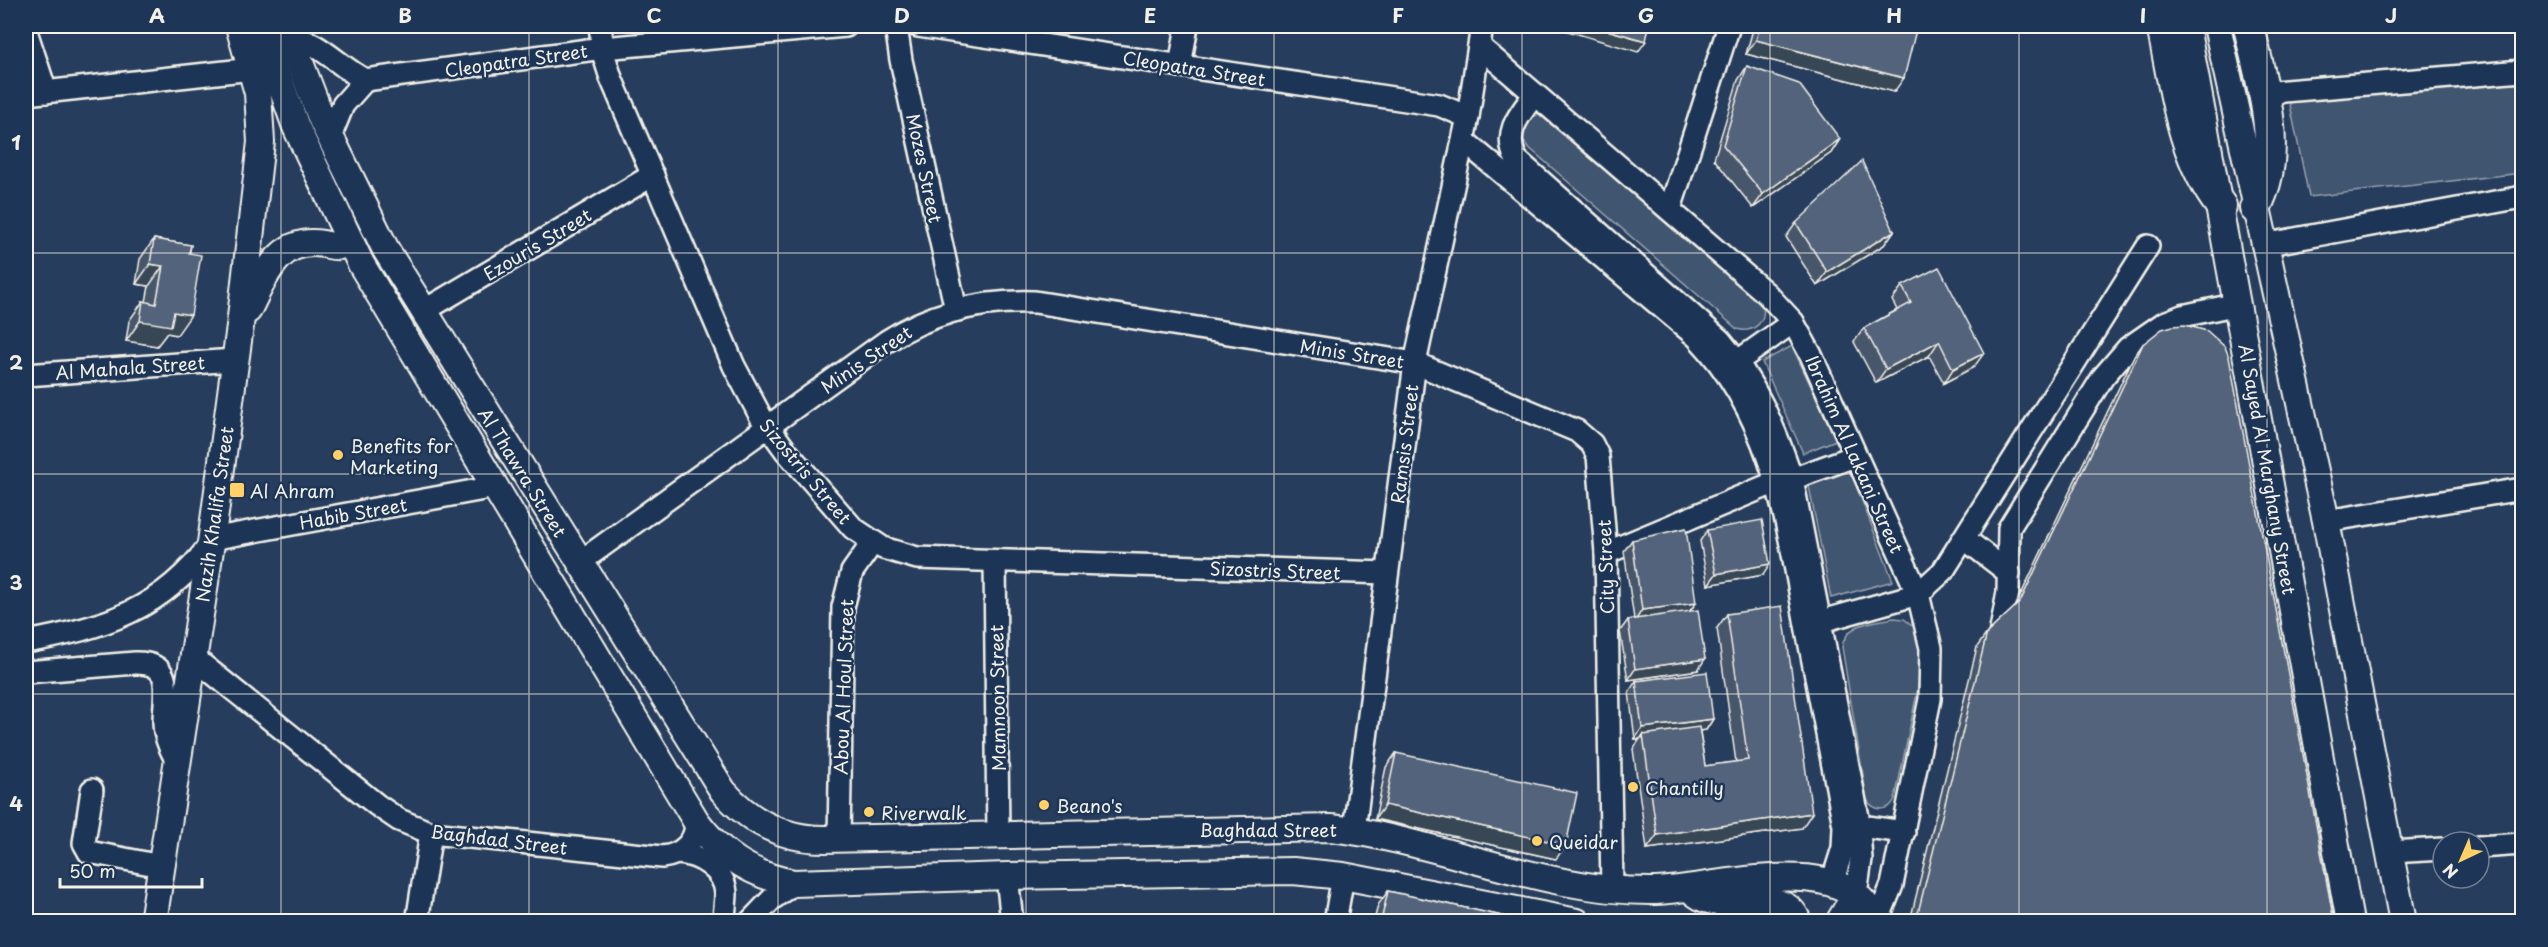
<svg xmlns="http://www.w3.org/2000/svg" width="2548" height="947" font-family="'Playpen Sans',sans-serif">
<style>
.green{fill:#40546f;stroke:#9aa2ac;stroke-width:1.5}
.lines{fill:none;stroke-linecap:round;stroke-linejoin:round}
.minor-casing{stroke:#f4f1e8;stroke-width:26}
.major-casing{stroke:#f4f1e8;stroke-width:30}
.highway-casing{stroke:#f4f1e8;stroke-width:34}
.minor{stroke:#1d3557;stroke-width:21}
.major{stroke:#1d3557;stroke-width:26}
.highway{stroke:#1d3557;stroke-width:30}
.wall{fill:#47566a;stroke:#f4f1e8;stroke-width:1.5}
.shaded-wall{fill:#394656;stroke:#f4f1e8;stroke-width:1.5}
.building{fill:#52647b;stroke:#f4f1e8;stroke-width:1.5}
.grid{fill:none;stroke:#f4f1e8;stroke-width:1.5;stroke-opacity:0.55}
.poi-dot{fill:#ffd166;stroke:#1d3557;stroke-width:2}
.labels{text-anchor:middle;dominant-baseline:central;stroke-width:5;stroke-linejoin:round;paint-order:stroke}
.street-label{font-size:18px;fill:#f4f1e8;stroke:#1d3557}
.poi-label{font-size:18px;fill:#f4f1e8;stroke:#1d3557;text-anchor:start}
.neatline{fill:none;stroke:#f4f1e8;stroke-width:2}
.grid-label{font-size:20px;text-anchor:middle;font-weight:bold;fill:#f4f1e8}
</style>
<rect width="100%" height="100%" fill="#263d5d"/>
<filter id="ink" filterUnits="userSpaceOnUse"><feTurbulence type="fractalNoise" baseFrequency=".0167" numOctaves="2"/><feDisplacementMap in="SourceGraphic" scale="12" xChannelSelector="R" yChannelSelector="G"/><feConvolveMatrix kernelMatrix="1 2 1 2 8 2 1 2 1" color-interpolation-filters="sRGB"/></filter>
<g filter="url(#ink)">
<g class="green">
<path d="M2522,83V173L2309,197L2289,100Z"/>
<path d="M1538,114H1544L1762,302C1768,320 1755,334 1737,329L1527,146L1521,135L1523,123Z"/>
<path d="M1792,346L1836,440L1803,453L1762,362Z"/>
<path d="M1850,470L1893,581L1831,598L1808,481Z"/>
<path d="M1894,618L1904,619L1917,629L1921,649L1918,688L1895,799C1889,812 1875,812 1867,800L1842,647C1846,622 1874,622 1894,618Z"/>
</g>
<g class="lines">
<defs>
<g id="minor">
<path d="M600,26L604,56L611,78L734,366L761,417L786,451L853,528L883,548L917,558L1387,573"/>
<path d="M896,26L901,60L956,310"/>
<path d="M918,26L1439,105L1468,117"/>
<path d="M26,31L46,92"/>
<path d="M290,37C320,41 339,67 365,80L603,48L846,26"/>
<path d="M1479,46L1767,294L1793,322L1811,355L1918,594L1931,648L1930,699L1892,885L1877,922"/>
<path d="M1180,66L1187,26"/>
<path d="M2262,93L2522,71"/>
<path d="M26,94L252,69"/>
<path d="M1535,94C1519,115 1503,132 1516,159L1720,340C1755,381 1775,428 1792,479L1858,817L1861,859L1856,894"/>
<path d="M330,137L343,105L365,80"/>
<path d="M1463,140L1697,337C1773,417 1787,521 1806,625C1819,692 1832,759 1844,826L1843,848L1832,883"/>
<path d="M1670,209L1729,26"/>
<path d="M2263,245L2522,197"/>
<path d="M422,312L653,175"/>
<path d="M1738,361L1793,322"/>
<path d="M26,375L234,360"/>
<path d="M1792,479L1855,456"/>
<path d="M2326,521L2522,489"/>
<path d="M211,539L495,487"/>
<path d="M1965,539L2009,573"/>
<path d="M1606,553L1776,482"/>
<path d="M995,561L998,835"/>
<path d="M580,562L887,341C932,312 982,300 1035,302L1415,363L1577,431L1592,444L1598,456L1606,553L1612,888"/>
<path d="M1822,621L1918,594L1943,571L2148,246"/>
<path d="M26,642C103,628 163,610 211,543"/>
<path d="M1998,646L2008,592L2009,528L2103,377L2128,348L2164,323L2182,316L2238,304"/>
<path d="M194,658L377,805L399,820L431,833L662,857C682,855 697,841 696,821"/>
<path d="M26,672L135,663C176,662 164,694 164,722C164,736 170,749 177,761"/>
<path d="M92,790L84,843L89,852L161,866"/>
<path d="M1860,826L1904,832"/>
<path d="M1354,830L1415,363L1468,117L1482,26"/>
<path d="M839,839L843,607L852,572L873,542"/>
<path d="M2479,847L2522,844"/>
<path d="M2390,852L2443,849"/>
<path d="M678,853C700,855 724,869 726,893C726,902 724,912 724,922"/>
<path d="M1007,876L1012,922"/>
<path d="M417,922L431,833"/>
<path d="M750,922L772,899L794,883"/>
<path d="M1335,922L1343,876"/>
</g>
<g id="major">
<path d="M260,26L296,127L361,264L696,821C721,855 752,876 794,883L1007,876L1293,871L1343,876L1577,922"/>
<path d="M286,26L322,120L386,250L723,791C750,822 783,839 825,839L1331,828C1440,840 1544,893 1656,891C1712,890 1850,846 1874,922"/>
<path d="M2186,26L2350,922"/>
<path d="M2217,26L2326,521L2403,922"/>
<path d="M248,310C264,278 278,236 323,244C334,246 340,249 349,241"/>
<path d="M1690,888C1717,922 1783,879 1798,922"/>
<path d="M153,922L211,543L240,326L261,142L258,93L239,26"/>
<path d="M1839,922L1856,894"/>
</g>
<g id="highway">
<path d="M2162,26C2175,87 2181,155 2221,206"/>
<path d="M2249,26C2261,85 2286,151 2255,208"/>
</g>
</defs>
<use href="#minor" class="minor-casing"/>
<use href="#major" class="major-casing"/>
<use href="#highway" class="highway-casing"/>
<use href="#minor" class="minor"/>
<use href="#major" class="major"/>
<use href="#highway" class="highway"/>
</g>
<g class="wall">
<path d="M1754,26H1917L1894,92L1746,54Z"/>
<path d="M1747,66L1840,139L1831,153L1753,208L1714,159L1738,80Z"/>
<path d="M1796,223L1894,231L1884,245L1817,286L1786,237Z"/>
<path d="M154,239L191,245L177,335L167,333L157,346L126,341L129,321L143,301L146,302L149,286L136,284L140,259Z"/>
<path d="M1902,286L1974,367L1944,383L1929,356L1876,383L1854,342L1864,328L1897,310L1892,300Z"/>
<path d="M2143,344L2334,921H1910L1977,647L1987,633L2015,607L2133,358Z"/>
<path d="M1707,530L1763,575L1708,585L1700,541Z"/>
<path d="M1632,540L1696,603L1690,611L1698,670L1628,680L1620,631L1628,620L1634,619L1624,551Z"/>
<path d="M1727,614L1802,828L1647,849L1633,749L1640,739H1635L1629,692L1636,681L1713,719L1706,730L1700,731L1705,766L1736,762L1717,628Z"/>
<path d="M1396,753L1556,859L1375,819L1386,767Z"/>
<path d="M1388,891L1525,921H1374L1378,905Z"/>
</g>
<g class="shaded-wall">
<path d="M1572,26H1593L1646,41L1638,52L1568,31Z"/>
<path d="M1756,40L1904,78L1894,92L1746,54Z"/>
<path d="M1840,139L1831,153L1753,208L1763,194Z"/>
<path d="M1894,231L1884,245L1817,286L1827,272Z"/>
<path d="M150,264L163,266L149,286L136,284Z"/>
<path d="M174,312L191,315L177,335L167,333L157,346L126,341L140,321Z"/>
<path d="M1939,341L1929,356L1876,383L1886,369Z"/>
<path d="M1984,353L1974,367L1944,383L1953,369Z"/>
<path d="M1770,564L1763,575L1708,585L1716,574Z"/>
<path d="M1696,603L1688,613L1635,621L1642,610Z"/>
<path d="M1705,659L1698,670L1628,680L1635,669Z"/>
<path d="M1713,719L1706,730L1643,738V735L1640,739H1635L1642,728Z"/>
<path d="M1385,805L1566,845L1556,859L1375,819Z"/>
<path d="M1812,813L1802,828L1647,849L1657,835Z"/>
</g>
<g class="building">
<path d="M1593,26H1649L1646,41Z"/>
<path d="M1760,26H1917L1904,78L1756,40Z"/>
<path d="M1747,66L1799,84L1840,139L1763,194L1723,145Z"/>
<path d="M1862,161L1894,231L1827,272L1796,223Z"/>
<path d="M154,239L191,245L189,253L201,255L191,315L174,312L171,326L140,321L143,301L156,304L163,266L150,264Z"/>
<path d="M1939,267L1984,353L1953,369L1939,341L1886,369L1864,328L1911,303L1902,286Z"/>
<path d="M2185,325L2207,331L2225,347L2229,357L2334,921H1916L1987,633L2020,602L2143,344L2162,329L2173,326Z"/>
<path d="M1762,520L1770,564L1716,574L1707,530Z"/>
<path d="M1686,528L1696,603L1642,610L1632,540Z"/>
<path d="M1782,606L1812,813L1657,835L1643,735L1699,727L1705,766L1748,760L1727,614Z"/>
<path d="M1698,610L1705,659L1635,669L1628,620Z"/>
<path d="M1707,672L1713,719L1642,728L1636,681Z"/>
<path d="M1396,753L1577,793L1566,845L1385,805Z"/>
<path d="M1388,891L1525,921H1381Z"/>
</g>
</g>
<path class="grid" d="M281,26V922M529,26V922M778,26V922M1026,26V922M1274,26V922M1522,26V922M1770,26V922M2019,26V922M2267,26V922M26,253H2522M26,474H2522M26,694H2522"/>
<g class="poi-dot">
<circle cx="338" cy="455" r="6"/>
<rect x="229" y="482" width="16" height="16" rx="3"/>
<circle cx="1633" cy="787" r="6"/>
<circle cx="1044" cy="805" r="6"/>
<circle cx="869" cy="812" r="6"/>
<circle cx="1537" cy="841" r="6"/>
</g>
<g class="labels">
<g class="street-label">
<text transform="translate(516 60) rotate(-8)">Cleopatra Street</text>
<text transform="translate(1194 68) rotate(9)">Cleopatra Street</text>
<text transform="translate(925 168) rotate(78)">Mozes Street</text>
<text transform="translate(537 244) rotate(-31)">Ezouris Street</text>
<text transform="translate(1352 353) rotate(9)">Minis Street</text>
<text transform="translate(866 359) rotate(-34)">Minis Street</text>
<text transform="translate(130 367) rotate(-4)">Al Mahala Street</text>
<text transform="translate(1404 444) rotate(-83)">Ramsis Street</text>
<text transform="translate(1855 454) rotate(66)">Ibrahim Al Lakani Street</text>
<text transform="translate(2268 469) rotate(80)">Al Sayed Al Marghany Street</text>
<text transform="translate(806 471) rotate(50)">Sizostris Street</text>
<text transform="translate(523 472) rotate(58)">Al Thawra Street</text>
<text transform="translate(353 513) rotate(-10)">Habib Street</text>
<text transform="translate(214 514) rotate(-82)">Nazih Khalifa Street</text>
<text transform="translate(1605 567) rotate(-92)">City Street</text>
<text transform="translate(1275 570) rotate(2)">Sizostris Street</text>
<text transform="translate(843 687) rotate(-88)">Abou Al Houl Street</text>
<text transform="translate(997 698) rotate(-91)">Mamnoon Street</text>
<text x="1268" y="829">Baghdad Street</text>
<text transform="translate(499 839) rotate(7)">Baghdad Street</text>
</g>
<g class="poi-label">
<text x="350" y="445">Benefits for<tspan x="350" dy="21">Marketing</tspan></text>
<text x="250" y="490">Al Ahram</text>
<text x="1645" y="787">Chantilly</text>
<text x="1056" y="805">Beano's</text>
<text x="881" y="812">Riverwalk</text>
<text x="1549" y="841">Queidar</text>
</g>
</g>
<rect width="2548" height="947" fill="none" stroke="#1d3557" stroke-width="66"/>
<g transform="translate(2461 860) rotate(224)"><circle r="28" fill="#1d3557" stroke="#738091" stroke-width="1.5"/>
<path d="M0-4.5L10 22L0 15L-10 22Z" fill="#ffd166"/>
<text y="-9" font-size="16" font-weight="bold" text-anchor="middle" fill="#f4f1e8">N</text>
</g>
<path d="M60 878v9h142v-9" fill="none" stroke="#f4f1e8" stroke-width="3"/>
<text x="69" y="878" font-size="18" fill="#f4f1e8" stroke="#1d3557" stroke-width="4.5" paint-order="stroke">50 m</text>
<rect x="33" y="33" width="2482" height="881" class="neatline"/>
<g class="grid-label">
<text x="157" y="23">A</text>
<text x="405" y="23">B</text>
<text x="654" y="23">C</text>
<text x="902" y="23">D</text>
<text x="1150" y="23">E</text>
<text x="1398" y="23">F</text>
<text x="1646" y="23">G</text>
<text x="1894" y="23">H</text>
<text x="2143" y="23">I</text>
<text x="2391" y="23">J</text>
<text x="16" y="150">1</text>
<text x="16" y="370">2</text>
<text x="16" y="590">3</text>
<text x="16" y="811">4</text>
</g>
</svg>
